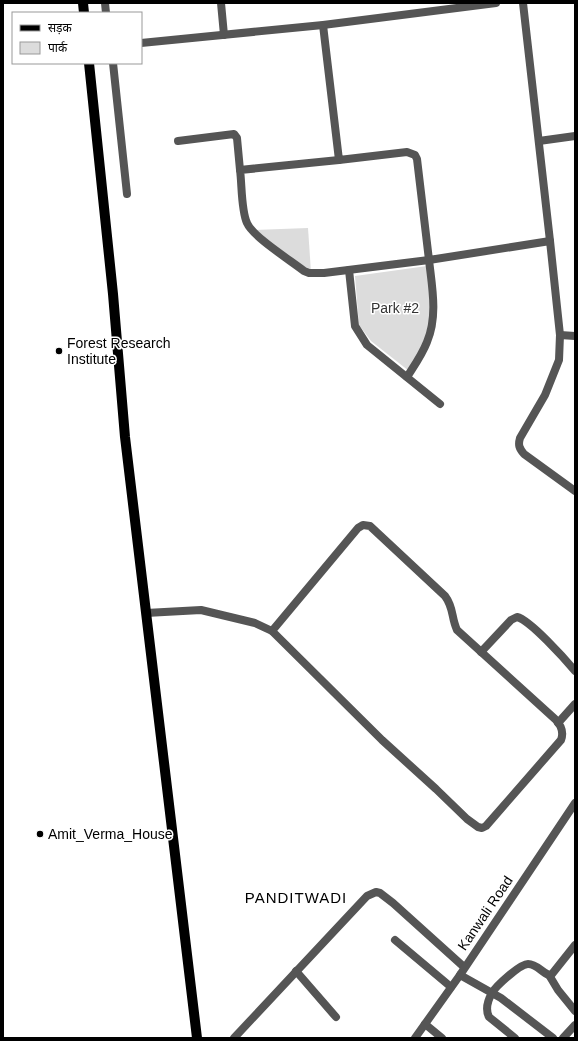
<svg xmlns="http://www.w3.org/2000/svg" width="578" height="1041" font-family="Helvetica,'Noto Sans Devanagari',sans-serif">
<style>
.green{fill:#dcdcdc}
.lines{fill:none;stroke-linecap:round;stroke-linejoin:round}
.minor{stroke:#555;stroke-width:8}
.major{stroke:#000;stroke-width:10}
.poi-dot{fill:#000;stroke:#fff;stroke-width:1.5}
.labels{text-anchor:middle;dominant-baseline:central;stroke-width:3;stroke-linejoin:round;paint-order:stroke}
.park-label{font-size:14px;fill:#333;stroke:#fff}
.poi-label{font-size:14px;fill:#000;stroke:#fff;text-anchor:start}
.street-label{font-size:14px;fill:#000;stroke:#fff}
.neighbourhood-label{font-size:15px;letter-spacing:1px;fill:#000;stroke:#fff}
</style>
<rect width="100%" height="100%" fill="#fff"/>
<g class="green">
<path d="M308,228L311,272L253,230Z"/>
<path d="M427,266L432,307L423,348L409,371L371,341L359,325L355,276Z"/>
</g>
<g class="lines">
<g class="minor">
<path d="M105,3L106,13"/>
<path d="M221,3L224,35"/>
<path d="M523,3L550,241"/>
<path d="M323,25L339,160L407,152L415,155L417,159L429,260L550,241L560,335L559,360L545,395L520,438C518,445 519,448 524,454L575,491"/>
<path d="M141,43L323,25L496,3"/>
<path d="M113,63L127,194"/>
<path d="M178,141L234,134L237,138L240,170"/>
<path d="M539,141L575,136"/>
<path d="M339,160L240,170C242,184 241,210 247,223C253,237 290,260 304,271L309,273H324L429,260C432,287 438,316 427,342C422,355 414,366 407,377"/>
<path d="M349,270L355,326L367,345L440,404"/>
<path d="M560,335L575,336"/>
<path d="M363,525L370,526L445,596C454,608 451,617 457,630L555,719C561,725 564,732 561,740L486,826L482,828L478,827L467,819L436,789L382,740L272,631L358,528Z"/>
<path d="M146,613L201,610L255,623L272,631"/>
<path d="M481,652L511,620L517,617C530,620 565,659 575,671"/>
<path d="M558,723L575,704"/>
<path d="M395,940L451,987"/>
<path d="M296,971L336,1017"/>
<path d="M460,975L501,998L553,1038"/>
<path d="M549,975L558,990L575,1011"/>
<path d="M425,1024L442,1038"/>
<path d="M234,1038L367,896L376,892L380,893L393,903L464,967"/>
<path d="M415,1038L460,975L575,803"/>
<path d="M515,1038L489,1017C485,1009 488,1000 492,993C496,986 520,964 528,964C537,964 541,972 549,975L552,974L575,945"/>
<path d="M563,1038L575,1025"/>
</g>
<g class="major">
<path d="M83,3L84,13"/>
<path d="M89,63L113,294L125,437L197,1038"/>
</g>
</g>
<g class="poi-dot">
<circle cx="59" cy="351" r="4"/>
<circle cx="40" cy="834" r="4"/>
</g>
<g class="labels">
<g class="park-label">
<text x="395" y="308">Park #2</text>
</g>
<g class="poi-label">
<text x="67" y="343">Forest Research<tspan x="67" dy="16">Institute</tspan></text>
<text x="48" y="834">Amit_Verma_House</text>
</g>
<g class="street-label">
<text transform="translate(485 913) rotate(-56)">Kanwali Road</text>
</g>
<g class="neighbourhood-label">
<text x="296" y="897">PANDITWADI</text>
</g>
</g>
<rect width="578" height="1041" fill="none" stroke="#000000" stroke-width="8"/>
<rect x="12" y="12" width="130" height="52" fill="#ffffff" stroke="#999999"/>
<rect x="20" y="25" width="20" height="6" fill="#000000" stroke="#999999"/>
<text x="48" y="32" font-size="12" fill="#000000">सड़क</text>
<rect x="20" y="42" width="20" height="12" fill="#dcdcdc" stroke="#999999"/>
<text x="48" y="52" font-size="12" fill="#000000">पार्क</text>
</svg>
